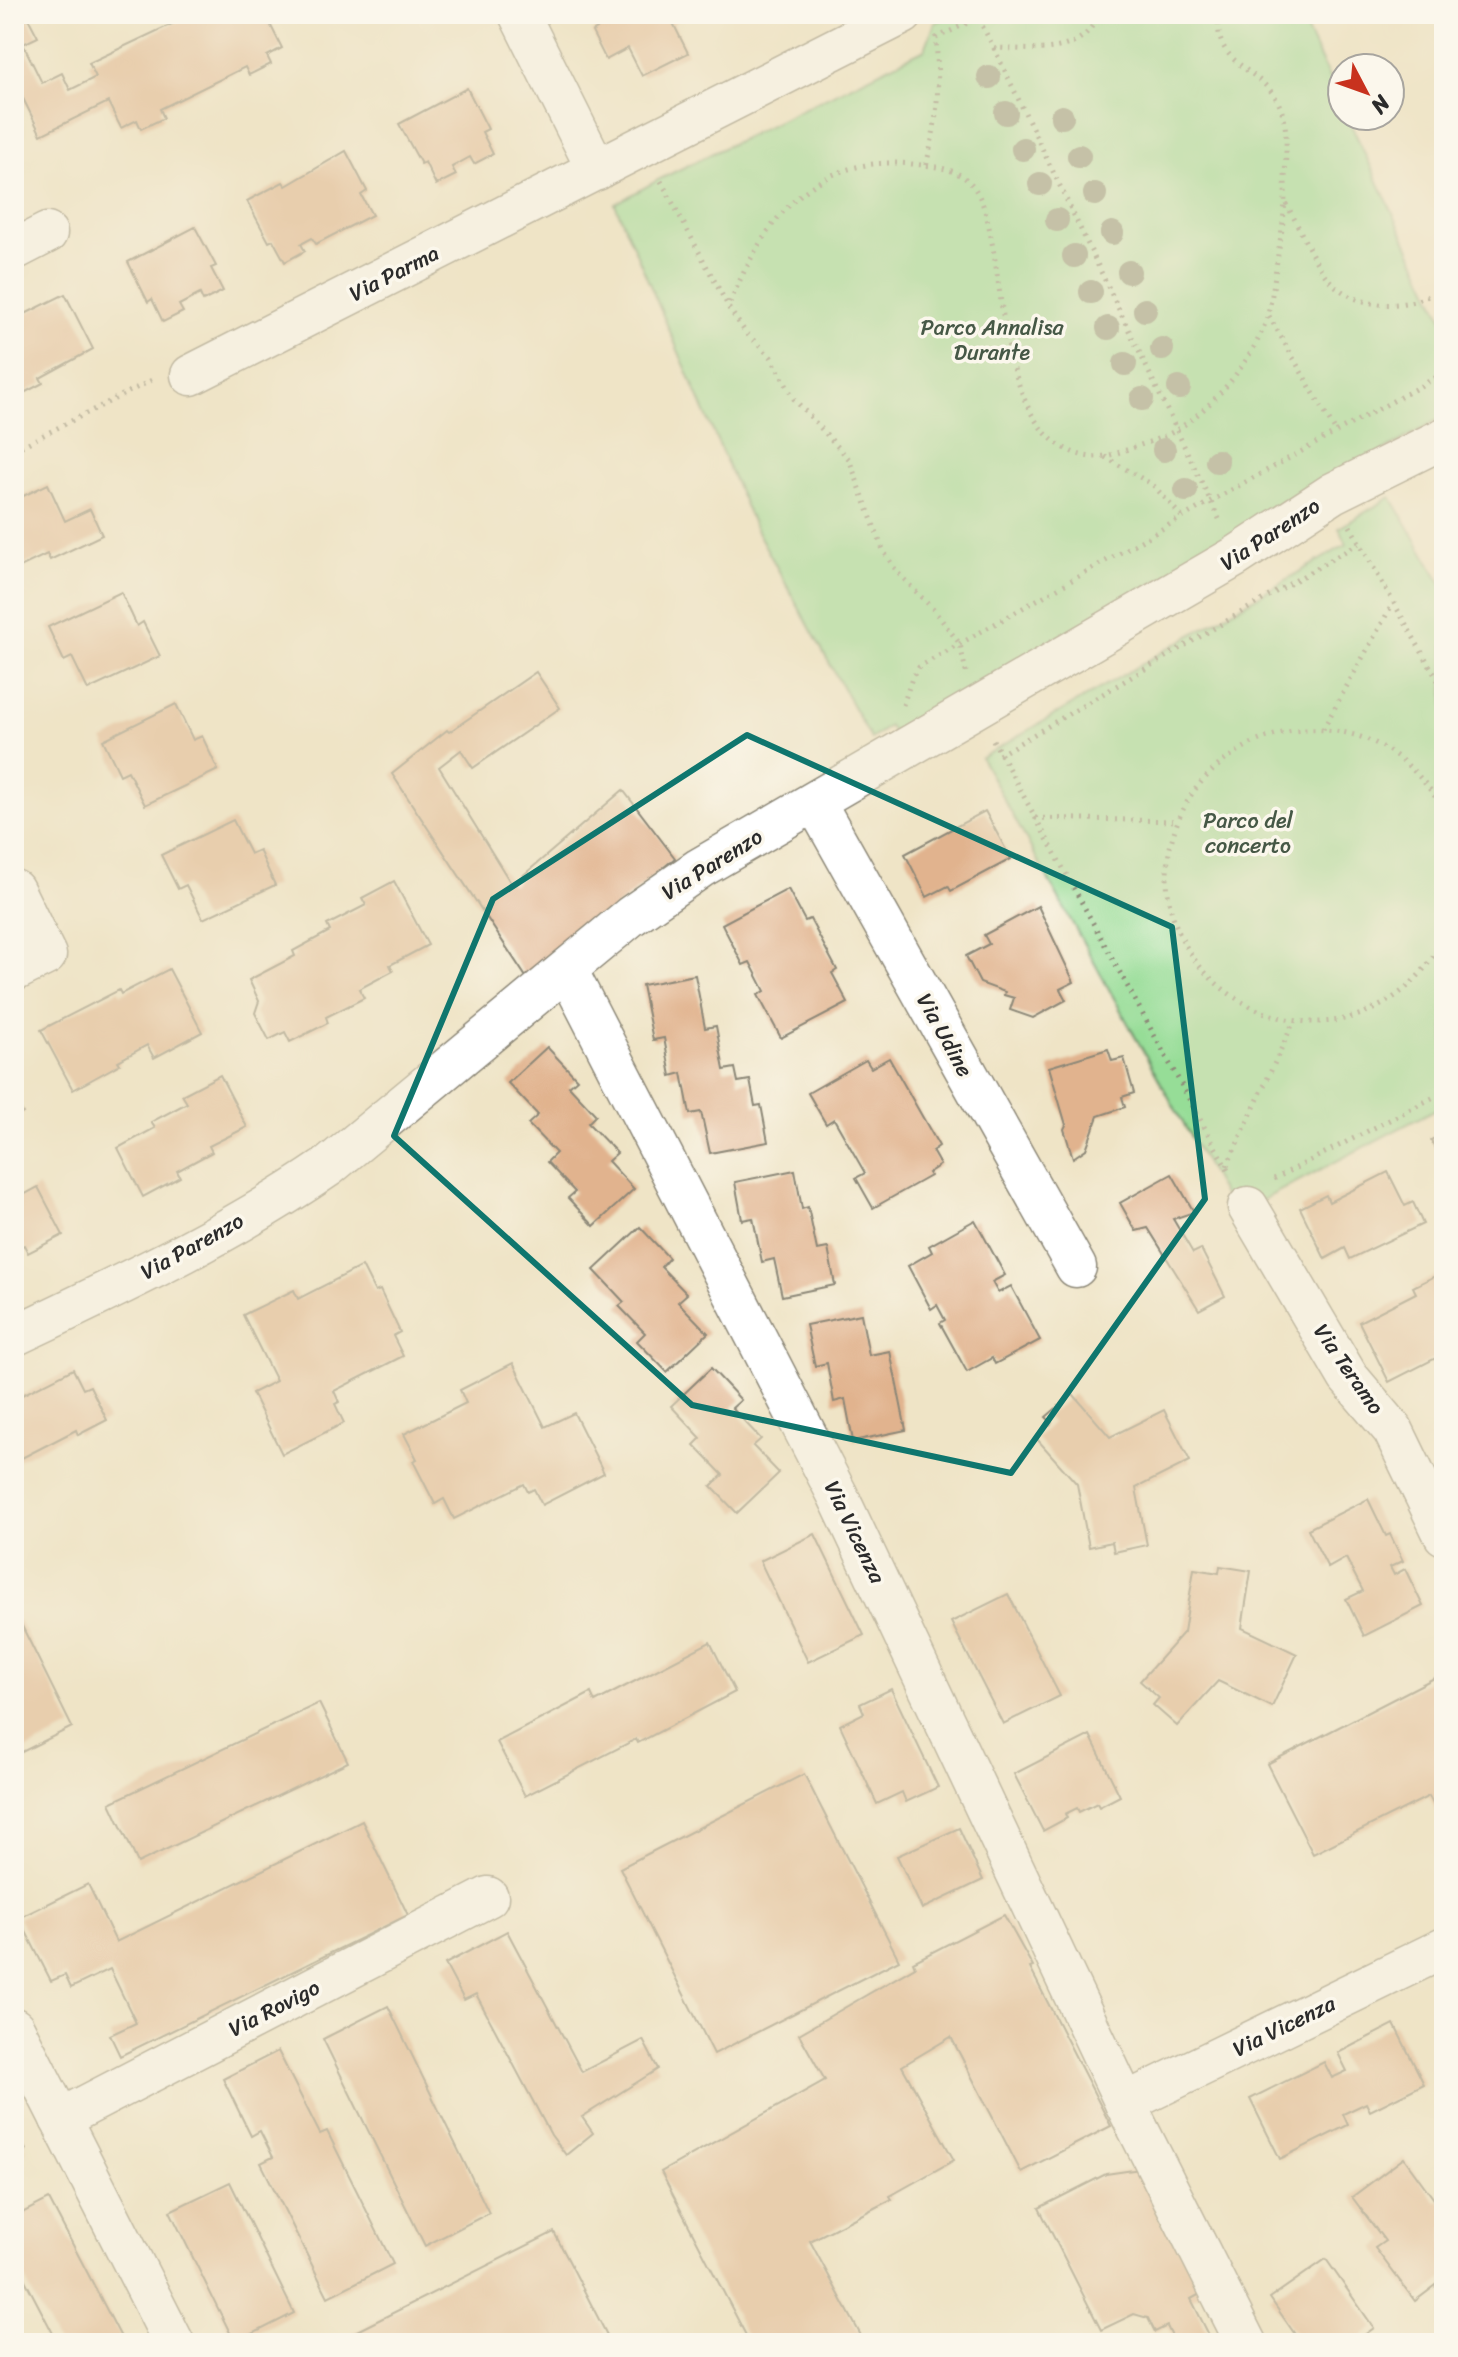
<svg xmlns="http://www.w3.org/2000/svg" width="1458" height="2357" font-family="Sriracha,sans-serif">
<style>
.green{fill:#96dd97;stroke:#608461;stroke-width:2}
.building{fill:#e1b38e}
.lines{fill:none;stroke-linecap:round;stroke-linejoin:round}
.minor-casing{stroke:#8d8878;stroke-width:43}
.path{stroke:#8d8878;stroke-width:5;stroke-dasharray:2 6;stroke-linecap:butt}
.minor{stroke:#fff;stroke-width:40}
.tree{fill:#929780}
.marked{fill:none;stroke:#0f766e;stroke-width:6;stroke-linejoin:round}
.labels{text-anchor:middle;dominant-baseline:central;stroke-width:7;stroke-linejoin:round;paint-order:stroke}
.street-label{font-size:22px;fill:#2b2b2b;stroke:#fbf7ec}
.park-label{font-size:22px;fill:#465846;stroke:#fbf7ec}
</style>
<rect width="100%" height="100%" fill="#fbf7ec"/>
<filter id="ink" filterUnits="userSpaceOnUse"><feTurbulence type="fractalNoise" baseFrequency=".0125" numOctaves="2"/><feDisplacementMap in="SourceGraphic" scale="16" xChannelSelector="R" yChannelSelector="G"/><feConvolveMatrix kernelMatrix="1 2 1 2 8 2 1 2 1" color-interpolation-filters="sRGB"/></filter>
<filter id="wash" filterUnits="userSpaceOnUse"><feTurbulence type="fractalNoise" baseFrequency=".006" numOctaves="4" result="noise"/><feDisplacementMap in="SourceGraphic" scale="32" xChannelSelector="R" yChannelSelector="G"/><feGaussianBlur stdDeviation="1.8" result="paint"/><feColorMatrix in="noise" values="0 0 0 0 0 0 0 0 0 0 0 0 0 0 0 0 0 1.4 0 .05"/><feComposite in="paint" operator="in"/></filter>
<g filter="url(#wash)">
<rect width="100%" height="100%" fill="#efe4c6"/>
<g class="green">
<path d="M953,14H1299L1342,105V116H1347L1444,321V416L893,733L889,726L871,739L753,524L615,204L660,179L925,49L935,23Z"/>
<path d="M1391,497L1444,588V1105L1234,1215L981,758L1347,544L1339,528Z"/>
</g>
<g id="blocks">
<g class="building">
<path d="M14,14H26L38,37L23,44L42,83L62,73L70,90L96,77L89,63L193,14H279L268,20L282,48L267,56L271,64L249,75L245,67L160,109L164,118L141,129L137,120L121,128L108,102L41,135L14,80Z"/>
<path d="M590,14H692L673,23L688,53L642,76L628,48L606,60L592,32L597,29Z"/>
<path d="M467,88L488,129L482,132L493,154L474,164L470,157L452,167L456,175L436,185L425,162L421,164L399,124Z"/>
<path d="M346,151L367,191L361,195L372,215L316,244L312,238L301,244L305,251L285,262L273,240L269,242L247,201L283,182L286,186Z"/>
<path d="M195,227L216,266L211,268L223,291L203,301L200,294L179,305L183,312L163,322L152,299L148,302L128,262Z"/>
<path d="M65,294L93,349L40,378L43,383L14,398V314L23,309L25,314Z"/>
<path d="M48,484L65,521L90,509L102,535L50,560L47,554L14,570V504L19,502L17,499Z"/>
<path d="M121,592L137,626L143,622L160,656L88,690L72,657L64,661L48,627Z"/>
<path d="M536,672L560,708L473,768L461,750L439,767L512,885L623,790L675,858L528,980L392,774L447,730L449,732Z"/>
<path d="M176,704L193,740L202,736L218,770L145,805L128,771L120,775L103,740Z"/>
<path d="M985,811L1011,859L951,891L948,886L927,897L905,854Z"/>
<path d="M233,820L250,854L259,850L275,885L203,919L186,885L178,889L161,855Z"/>
<path d="M394,881L428,945L390,965L393,971L359,989L364,998L326,1017L328,1023L290,1042L285,1032L269,1040L255,1013L259,1001L249,980L295,956L293,951L330,931L327,925L366,905L362,898Z"/>
<path d="M788,889L805,921L810,919L837,970L832,973L848,1003L781,1038L758,995L765,991L750,962L743,965L722,924Z"/>
<path d="M1038,906L1074,982L1060,989L1066,1000L1033,1018L1010,1010L1014,998L1004,995L1005,992L980,983L966,956L989,944L984,935Z"/>
<path d="M169,969L202,1032L154,1058L147,1045L118,1061L120,1064L73,1090L41,1030L119,990L121,994Z"/>
<path d="M695,975L705,1028L716,1026L724,1070L735,1068L738,1082L750,1080L755,1106L761,1105L768,1142L710,1153L701,1112L690,1114L682,1073L671,1076L664,1038L653,1040L642,985Z"/>
<path d="M547,1047L577,1079L569,1086L596,1115L588,1123L617,1153L608,1161L634,1189L594,1226L568,1198L575,1192L547,1162L556,1153L528,1124L538,1115L508,1083Z"/>
<path d="M1108,1049L1112,1061L1124,1058L1134,1093L1122,1097L1125,1107L1098,1116L1086,1149L1073,1158L1064,1129L1066,1125L1049,1067Z"/>
<path d="M889,1058L939,1146L932,1151L940,1165L928,1173L930,1176L873,1208L856,1178L865,1173L834,1119L826,1124L808,1093L866,1060L871,1068Z"/>
<path d="M220,1075L247,1127L209,1146L212,1152L177,1171L180,1177L143,1197L118,1148L155,1128L151,1122L187,1103L182,1095Z"/>
<path d="M14,1096L23,1113L14,1118Z"/>
<path d="M1444,1133V1165L1431,1140Z"/>
<path d="M795,1170L802,1209L808,1207L817,1250L828,1248L835,1285L782,1296L774,1259L762,1262L753,1218L742,1220L735,1182Z"/>
<path d="M1388,1172L1405,1206L1413,1202L1423,1224L1350,1259L1345,1248L1325,1259L1300,1208L1326,1195L1329,1202Z"/>
<path d="M1172,1174L1194,1212L1173,1219L1193,1253L1201,1249L1225,1296L1199,1310L1148,1228L1136,1231L1120,1203Z"/>
<path d="M38,1187L63,1235L28,1253L24,1245L14,1250V1200Z"/>
<path d="M975,1220L1005,1275L992,1282L998,1293L1011,1286L1040,1340L995,1364L992,1358L967,1372L940,1323L945,1320L937,1305L931,1309L908,1266L932,1252L929,1246Z"/>
<path d="M640,1227L669,1258L661,1267L687,1294L678,1302L708,1333L667,1372L637,1341L645,1333L619,1306L624,1302L594,1270Z"/>
<path d="M362,1266L375,1292L380,1290L400,1332L393,1336L403,1356L334,1391L339,1402L335,1404L344,1423L282,1454L252,1393L276,1381L243,1315L294,1290L298,1299Z"/>
<path d="M1437,1275L1444,1288V1354L1389,1382L1359,1322L1416,1293L1413,1287Z"/>
<path d="M861,1314L869,1355L890,1351L906,1430L853,1441L845,1399L834,1402L827,1363L815,1366L806,1325Z"/>
<path d="M513,1363L545,1427L574,1413L604,1473L542,1505L534,1489L528,1492L524,1484L454,1519L444,1499L435,1504L413,1461L417,1459L404,1434L466,1403L460,1390Z"/>
<path d="M711,1368L741,1400L732,1408L761,1439L753,1446L779,1473L737,1513L711,1486L723,1475L694,1445L701,1438L671,1406Z"/>
<path d="M73,1369L83,1389L90,1386L107,1420L78,1435L76,1430L14,1462V1399Z"/>
<path d="M1073,1394L1110,1437L1164,1410L1190,1461L1136,1488L1147,1545L1114,1552L1112,1542L1089,1547L1077,1484L1036,1438L1052,1423L1046,1417Z"/>
<path d="M1368,1499L1386,1536L1390,1534L1403,1561L1390,1567L1394,1575L1405,1569L1423,1606L1364,1636L1346,1599L1363,1591L1346,1558L1328,1568L1308,1529Z"/>
<path d="M815,1534L864,1635L808,1662L760,1561Z"/>
<path d="M1220,1566L1251,1571L1242,1628L1297,1654L1272,1707L1218,1681L1177,1726L1153,1705L1159,1698L1140,1681L1184,1632L1194,1569L1219,1573Z"/>
<path d="M1008,1594L1060,1696L1003,1724L951,1622Z"/>
<path d="M19,1620L72,1727L14,1756V1622Z"/>
<path d="M710,1642L735,1692L638,1743L636,1739L525,1796L497,1742L591,1693L595,1702Z"/>
<path d="M1444,1673V1825L1429,1796L1313,1854L1267,1764Z"/>
<path d="M891,1689L938,1787L906,1802L902,1792L877,1804L840,1725L864,1713L860,1704Z"/>
<path d="M319,1703L348,1762L138,1863L110,1803Z"/>
<path d="M1090,1735L1120,1796L1099,1807L1097,1803L1079,1812L1077,1808L1065,1814L1067,1818L1043,1831L1014,1774Z"/>
<path d="M804,1774L899,1960L714,2054L620,1868Z"/>
<path d="M362,1821L408,1915L120,2056L110,2035L136,2023L110,1969L71,1988L65,1975L51,1981L19,1918L88,1884L116,1942Z"/>
<path d="M959,1828L983,1880L922,1909L897,1856Z"/>
<path d="M1004,1915L1033,1967L1030,1968L1111,2126L1021,2172L951,2037L902,2066L954,2160L890,2196L892,2199L810,2241L865,2343H750L661,2172L825,2080L799,2034L915,1967L913,1962Z"/>
<path d="M507,1931L582,2072L643,2040L658,2069L582,2117L593,2133L566,2155L551,2135L476,1994L464,2000L445,1964Z"/>
<path d="M388,2006L489,2213L425,2246L323,2039Z"/>
<path d="M1394,2024L1424,2084L1370,2111L1366,2103L1343,2114L1348,2125L1280,2159L1250,2099L1324,2062L1332,2078L1347,2071L1338,2053Z"/>
<path d="M278,2051L320,2134L327,2131L393,2264L328,2297L261,2163L273,2157L260,2131L251,2136L223,2079Z"/>
<path d="M14,2127L26,2150L14,2156Z"/>
<path d="M1404,2158L1436,2202L1440,2200L1444,2205V2279L1415,2301L1375,2248L1385,2241L1352,2197Z"/>
<path d="M1140,2169L1202,2293L1191,2299L1213,2343H1175L1167,2326L1155,2332L1148,2318L1134,2314L1101,2330L1039,2208L1106,2174Z"/>
<path d="M230,2182L294,2313L235,2343L170,2211Z"/>
<path d="M49,2199L124,2343H58L14,2259V2217Z"/>
<path d="M554,2232L609,2339L600,2343H333Z"/>
<path d="M1326,2259L1374,2328L1353,2343H1301L1270,2298Z"/>
</g>
</g>
</g>
<g filter="url(#ink)">
<use href="#blocks" fill-opacity="0" stroke="#8d8878" stroke-width="2"/>
<g class="lines">
<defs>
<g id="minor">
<path d="M519,14L597,170"/>
<path d="M14,250L47,233"/>
<path d="M191,375L903,14"/>
<path d="M815,802L1076,1267"/>
<path d="M14,890L46,955L14,971"/>
<path d="M567,970L837,1494L1125,2103L1246,2343"/>
<path d="M1248,1207L1348,1377L1393,1430L1444,1535"/>
<path d="M14,1336C121,1285 231,1234 329,1166L631,916L700,868L1235,557L1333,493L1444,438"/>
<path d="M14,2028L174,2343"/>
<path d="M1125,2103L1444,1948"/>
<path d="M60,2119L488,1897"/>
</g>
</defs>
<use href="#minor" class="minor-casing"/>
<g class="path">
<path d="M994,48L1221,523"/>
<path d="M926,165C939,117 939,87 936,38L978,18L994,48C1031,49 1083,58 1098,14"/>
<path d="M661,181L728,306"/>
<path d="M1286,204C1299,225 1308,251 1322,271C1348,309 1397,312 1435,293"/>
<path d="M1269,316L1336,432"/>
<path d="M14,450L152,380"/>
<path d="M1105,457L1153,485L1182,517"/>
<path d="M1350,526L1444,691"/>
<path d="M966,672L960,644L933,609L897,572L883,550L849,459L794,399L771,357L746,333L728,307C764,222 809,154 912,164C933,166 959,168 973,186C986,204 989,227 993,248C1003,304 1008,411 1058,444C1082,460 1099,460 1126,450C1142,444 1162,439 1176,430C1213,408 1257,356 1268,314C1273,294 1275,273 1278,254C1282,230 1286,206 1285,182C1285,157 1290,127 1279,104C1263,68 1209,64 1220,14"/>
<path d="M903,705L912,678L919,667L1211,501L1444,373"/>
<path d="M1323,729L1393,603"/>
<path d="M993,740L1230,1174"/>
<path d="M999,755L1359,543"/>
<path d="M1444,810C1412,758 1368,726 1305,730C1265,732 1232,750 1204,779C1187,797 1177,819 1171,843C1140,973 1296,1076 1402,991C1420,977 1432,959 1444,940"/>
<path d="M1035,818L1177,821"/>
<path d="M1227,1166L1294,1021"/>
<path d="M1274,1179L1444,1092"/>
</g>
<use href="#minor" class="minor"/>
</g>
<g class="tree">
<circle cx="989" cy="77" r="12"/>
<circle cx="1006" cy="113" r="12"/>
<circle cx="1062" cy="117" r="12"/>
<circle cx="1023" cy="149" r="12"/>
<circle cx="1079" cy="156" r="12"/>
<circle cx="1040" cy="184" r="12"/>
<circle cx="1095" cy="194" r="12"/>
<circle cx="1057" cy="220" r="12"/>
<circle cx="1112" cy="233" r="12"/>
<circle cx="1074" cy="256" r="12"/>
<circle cx="1129" cy="272" r="12"/>
<circle cx="1091" cy="292" r="12"/>
<circle cx="1145" cy="310" r="12"/>
<circle cx="1108" cy="328" r="12"/>
<circle cx="1162" cy="349" r="12"/>
<circle cx="1125" cy="364" r="12"/>
<circle cx="1179" cy="388" r="12"/>
<circle cx="1142" cy="399" r="12"/>
<circle cx="1164" cy="450" r="12"/>
<circle cx="1217" cy="461" r="12"/>
<circle cx="1186" cy="490" r="12"/>
</g>
</g>
<path d="M0 0H1458V2357H0ZM747,735L1172,927L1205,1199L1011,1473L692,1405L394,1136L493,899Z" fill="#efe4c6" fill-opacity=".55" fill-rule="evenodd"/>
<path class="marked" d="M747,735L1172,927L1205,1199L1011,1473L692,1405L394,1136L493,899Z"/>
<g class="labels">
<g class="street-label">
<text transform="translate(394 273) rotate(-27)">Via Parma</text>
<text transform="translate(1270 534) rotate(-33)">Via Parenzo</text>
<text transform="translate(712 864) rotate(-32)">Via Parenzo</text>
<text transform="translate(945 1035) rotate(61)">Via Udine</text>
<text transform="translate(192 1246) rotate(-29)">Via Parenzo</text>
<text transform="translate(1349 1369) rotate(55)">Via Teramo</text>
<text transform="translate(855 1532) rotate(64)">Via Vicenza</text>
<text transform="translate(274 2008) rotate(-27)">Via Rovigo</text>
<text transform="translate(1284 2026) rotate(-26)">Via Vicenza</text>
</g>
<g class="park-label">
<text x="992" y="327">Parco Annalisa<tspan x="992" dy="25">Durante</tspan></text>
<text x="1248" y="820">Parco del<tspan x="1248" dy="25">concerto</tspan></text>
</g>
</g>
<rect width="1458" height="2357" fill="none" stroke="#fbf7ec" stroke-width="48"/>
<g transform="translate(1366 92) rotate(131)"><circle r="38" fill="#fbf7ec" stroke="#a8a59f" stroke-width="2"/>
<path d="M0-6L14 30L0 20L-14 30Z" fill="#c8321e"/>
<text y="-12" font-size="22" font-weight="bold" text-anchor="middle" fill="#2b2b2b">N</text>
</g>
</svg>
